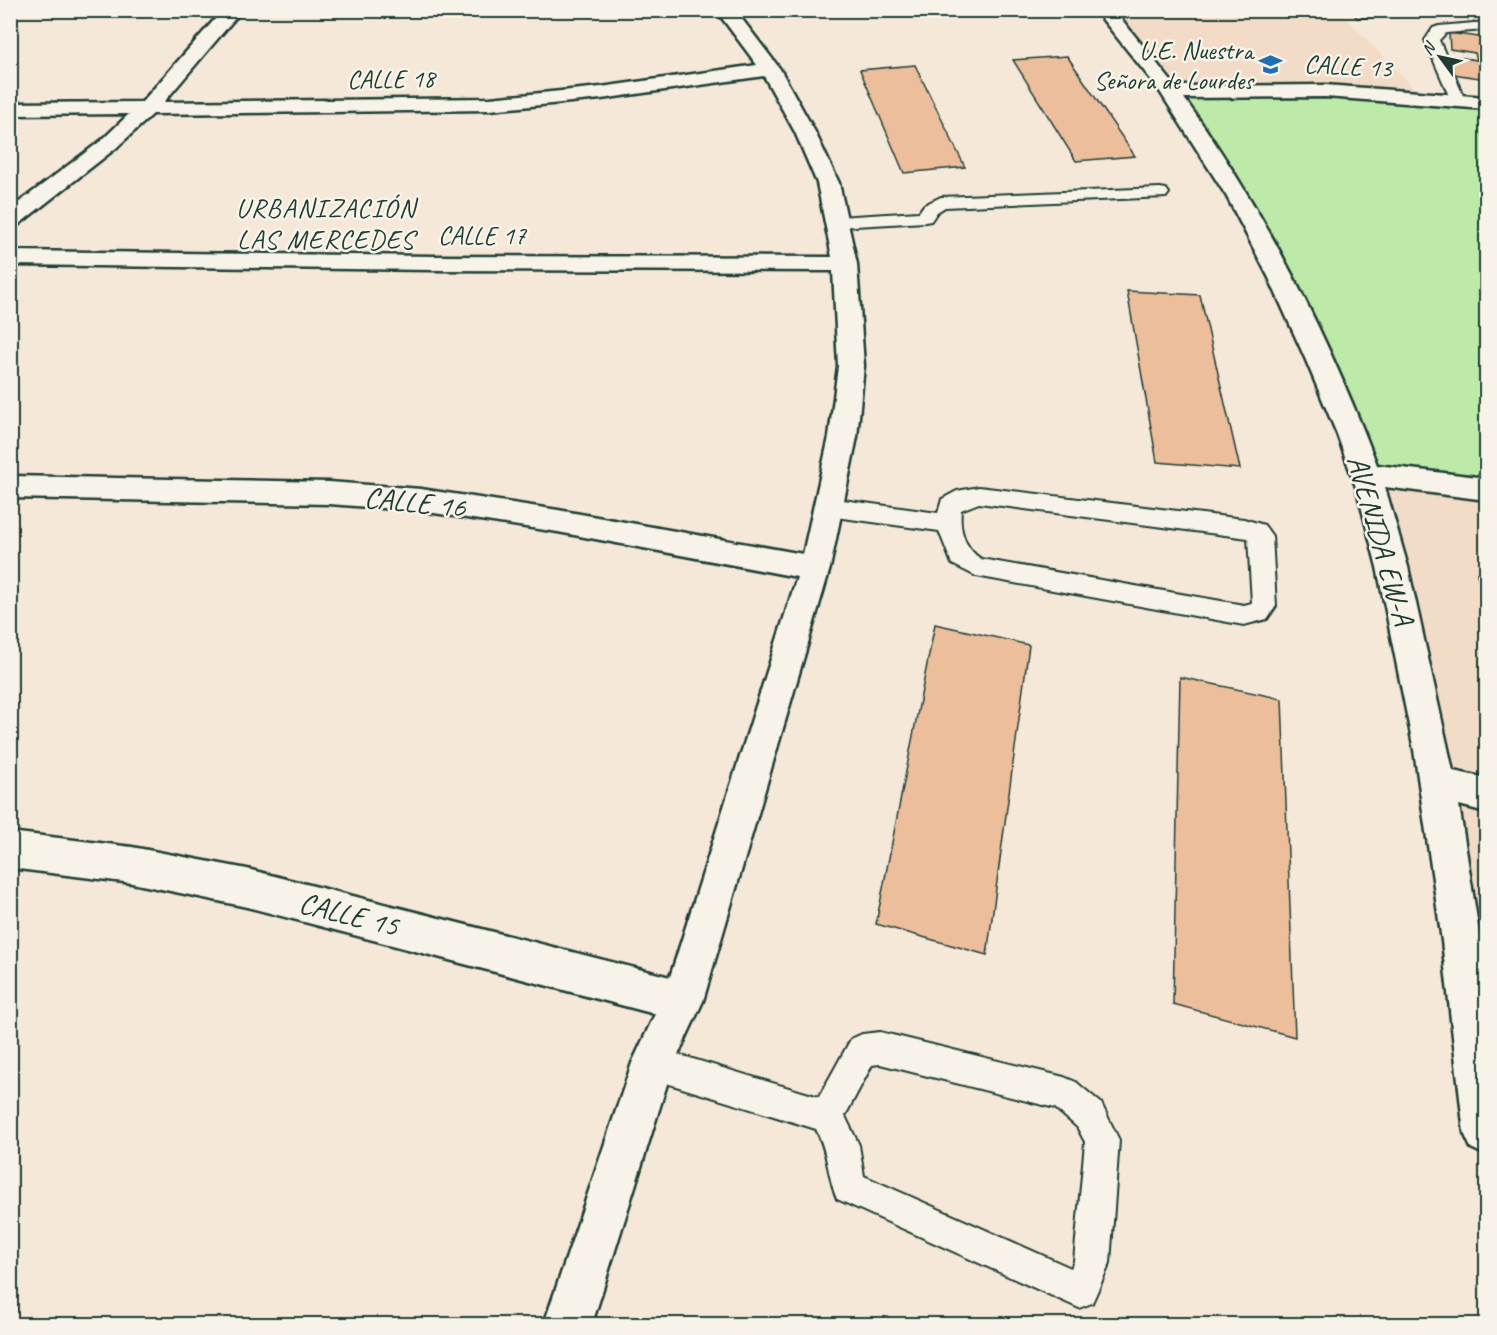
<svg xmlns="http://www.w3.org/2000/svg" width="1497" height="1335" font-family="Caveat,sans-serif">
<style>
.built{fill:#f2dbc7}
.green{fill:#bdeaa8;stroke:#6e946e;stroke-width:1.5}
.building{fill:#ecbe9c;stroke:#1f3d34;stroke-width:1.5}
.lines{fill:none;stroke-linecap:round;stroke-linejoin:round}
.service-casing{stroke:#1f3d34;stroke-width:4}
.minor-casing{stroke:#1f3d34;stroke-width:5}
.service{fill:#f7f3e8;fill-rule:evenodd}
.minor{fill:#f7f3e8;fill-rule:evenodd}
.labels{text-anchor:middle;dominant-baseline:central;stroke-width:5;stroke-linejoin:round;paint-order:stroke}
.far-poi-label{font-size:26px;fill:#1f3d34;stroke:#f7f3e8;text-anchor:end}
.far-street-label{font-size:26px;fill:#1f3d34;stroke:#f7f3e8}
.far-quarter-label{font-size:27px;letter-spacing:1.5px;fill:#1f3d34;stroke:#f7f3e8}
.street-label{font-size:30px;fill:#1f3d34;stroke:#f7f3e8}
</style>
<rect width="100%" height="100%" fill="#f5e8d9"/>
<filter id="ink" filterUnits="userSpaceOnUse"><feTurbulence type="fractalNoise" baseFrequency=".0167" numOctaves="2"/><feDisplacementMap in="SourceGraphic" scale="12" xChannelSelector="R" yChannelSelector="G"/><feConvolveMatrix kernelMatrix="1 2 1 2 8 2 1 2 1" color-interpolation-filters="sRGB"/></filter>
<g filter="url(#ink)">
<g class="built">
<path d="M1104,11H1339L1423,97L1171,92Z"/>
<path d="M1366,474L1486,489V1133L1458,906Z"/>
</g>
<path class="green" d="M1171,92L1442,99L1486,103V489L1366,474L1320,363Z"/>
<g class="building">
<path d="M1350,10H1386L1391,17L1357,18Z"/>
<path d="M1400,10H1434L1439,16H1405Z"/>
<path d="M1449,33L1486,38V79L1453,74L1450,56L1477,60L1475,53L1450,49Z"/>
<path d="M1067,56L1135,156L1076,161L1013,60Z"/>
<path d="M915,65L965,167L904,173L860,70Z"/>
<path d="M1127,291L1200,295L1240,469L1157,462Z"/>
<path d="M1477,573L1486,575V617Z"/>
<path d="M935,624L1029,645L987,955L876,924Z"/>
<path d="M1180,677L1282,699L1295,1037L1173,1004Z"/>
</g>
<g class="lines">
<defs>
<g id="service">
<path d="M1486,22V30L1446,33L1439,40L1465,100L1462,103H1452L1425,40L1433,28L1439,26Z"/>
<path d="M1160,188L1166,189L1169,193L1166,197L945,207L937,212L931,221L925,222L838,227L832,226L829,222L832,218L838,217L919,212L924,205L941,197Z"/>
<path d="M979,487L1244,519L1264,525L1272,536L1276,606L1267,619L1244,625L976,576L952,564L939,531L828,516L820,513L817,507L820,501L828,498L938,513L942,499L957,491ZM979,503L1248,538L1252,603L1244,605L981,559C964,548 959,529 961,510Z"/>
<path d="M880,1032L1064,1077L1076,1082L1101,1103L1119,1140L1110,1263L1092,1303L1079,1308L837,1199C827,1175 829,1155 816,1129L653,1079L642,1074L637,1063L642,1052L653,1047L819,1097L851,1039L862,1034ZM880,1064L1055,1108L1077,1127L1085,1142L1074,1261L1071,1268L864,1176L859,1145L845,1116L872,1065Z"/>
</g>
<g id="minor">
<path d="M223,10H242L164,102L490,98L601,87L757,65L716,10H735L780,69L815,132L839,183L857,264L864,366L857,437L830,568L703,1001L672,1068L592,1324H544L632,1063L655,1014L247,907L132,883L10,868V832L132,847L247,869L670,977L797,577L558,532L421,511L329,504L10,498V476L329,482L421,489L558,510L803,554L829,437L838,366L833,271L433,270L10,265V251L433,256L832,257L817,183L795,132L764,76L601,99L490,110L153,114L116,148L18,225L10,227V209L102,140L129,114L10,115V103L142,102Z"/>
<path d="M1095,10H1114L1175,86L1325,85L1486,97V109L1325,97L1184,98C1264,209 1328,336 1377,465L1486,478V500L1385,487L1408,567L1453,771L1486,778V812L1459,805L1486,977V1155L1471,1148L1464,1133L1442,941L1414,750L1377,567L1357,490L1337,434L1305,358L1269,278L1227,197L1157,87Z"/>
</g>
</defs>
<use href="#service" class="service-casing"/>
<use href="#minor" class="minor-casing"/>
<use href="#service" class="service"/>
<use href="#minor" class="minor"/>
</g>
</g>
<defs>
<symbol id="school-bare" viewBox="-9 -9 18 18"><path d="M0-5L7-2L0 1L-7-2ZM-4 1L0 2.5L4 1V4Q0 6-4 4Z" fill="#1f6fb2" stroke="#f7f3e8" stroke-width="2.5" paint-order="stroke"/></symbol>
</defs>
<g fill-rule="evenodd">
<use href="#school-bare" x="1254" y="48" width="33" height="33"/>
</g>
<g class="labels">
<g class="far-poi-label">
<text x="1253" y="50">U.E. Nuestra<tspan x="1253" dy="30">Señora de Lourdes</tspan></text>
</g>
<g class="far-street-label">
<text transform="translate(1348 66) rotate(3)">CALLE 13</text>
<text transform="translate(391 79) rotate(-1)">CALLE 18</text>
<text x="482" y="235">CALLE 17</text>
</g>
<g class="far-quarter-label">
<text x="326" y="208">URBANIZACIÓN<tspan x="326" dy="31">LAS MERCEDES</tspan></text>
</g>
<g class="street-label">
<text transform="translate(415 502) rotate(6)">CALLE 16</text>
<text transform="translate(1381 540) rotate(74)">AVENIDA EW-A</text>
<text transform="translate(349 914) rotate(14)">CALLE 15</text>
</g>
</g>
<rect width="1497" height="1335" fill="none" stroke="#f7f3e8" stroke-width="36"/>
<rect x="18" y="18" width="1461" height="1299" fill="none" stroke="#1f3d34" stroke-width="2" filter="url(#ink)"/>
<g transform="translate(1440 57) rotate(303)" stroke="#f7f3e8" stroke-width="4.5" paint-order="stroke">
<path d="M0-4.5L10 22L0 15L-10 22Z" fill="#1f3d34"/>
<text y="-9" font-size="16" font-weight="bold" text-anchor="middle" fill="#1f3d34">N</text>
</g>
</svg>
